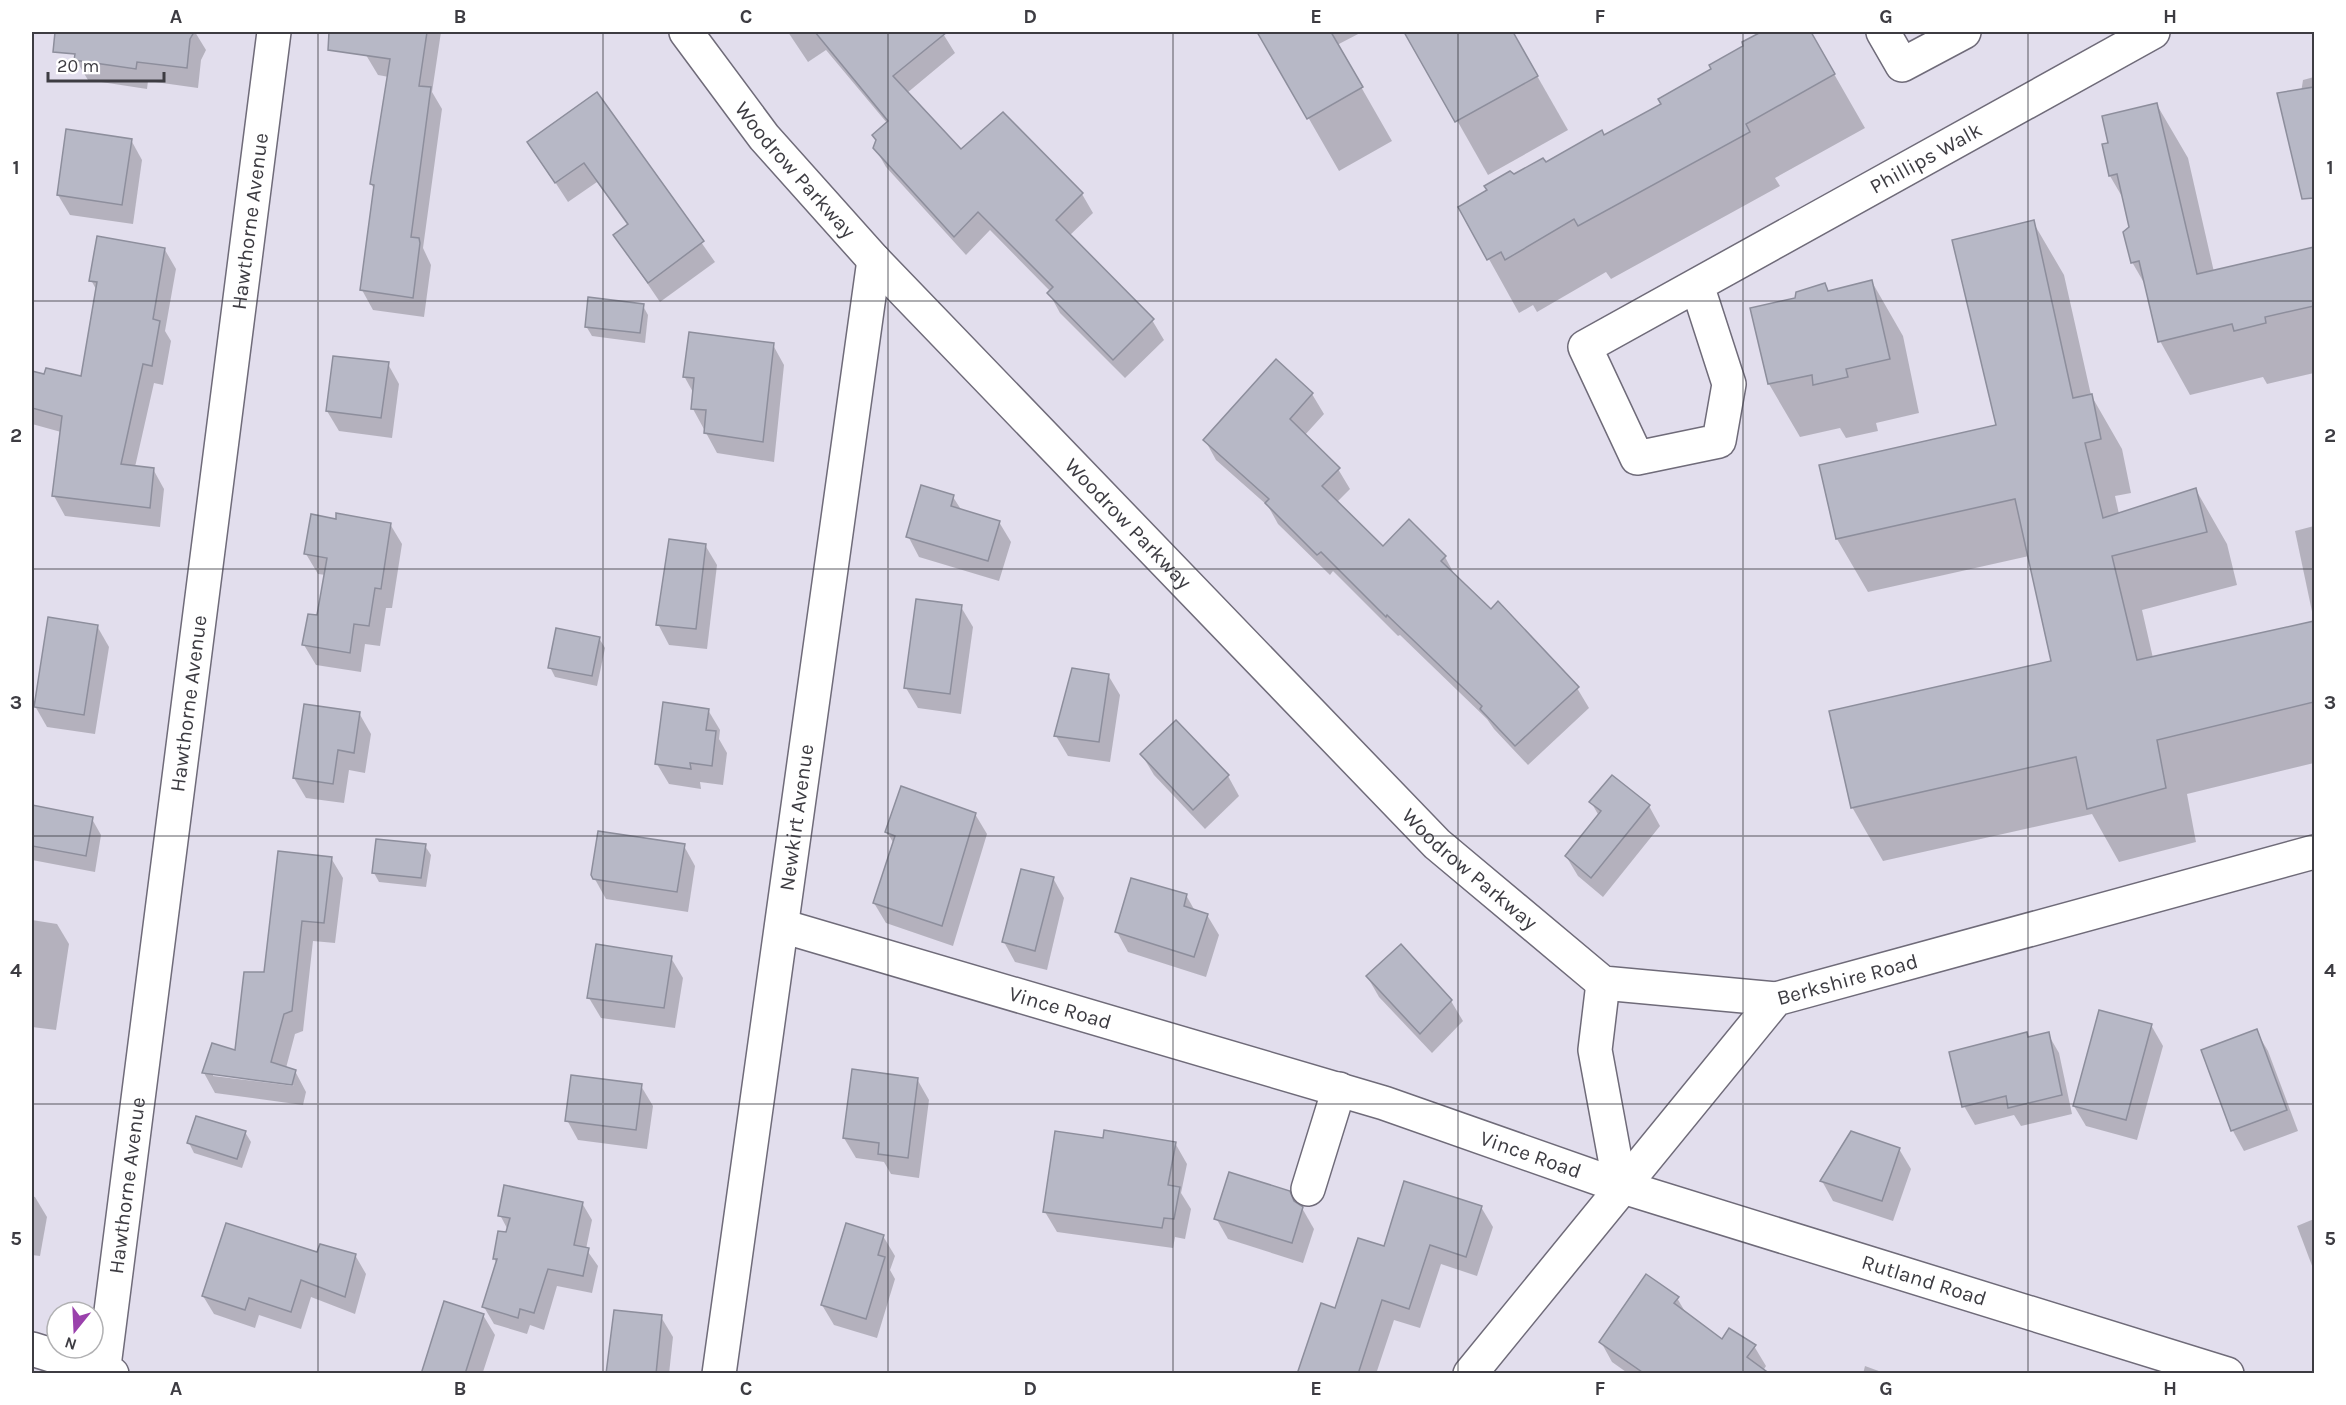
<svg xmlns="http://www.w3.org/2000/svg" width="2346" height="1405" font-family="Karla,sans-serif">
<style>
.shadow{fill:#0003;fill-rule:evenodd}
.building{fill:#b7b8c6;stroke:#8d8e9c;stroke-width:1.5}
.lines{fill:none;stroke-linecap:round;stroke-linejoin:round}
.minor-casing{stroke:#6f6b79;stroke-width:36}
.minor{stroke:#fff;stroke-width:33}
.grid{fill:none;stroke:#3d3c42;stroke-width:1.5;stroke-opacity:0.55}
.labels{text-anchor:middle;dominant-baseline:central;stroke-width:4.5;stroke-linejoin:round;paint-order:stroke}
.street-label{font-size:21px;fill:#3d3c42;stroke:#fff}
.neatline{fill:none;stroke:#3d3c42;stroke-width:2}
.grid-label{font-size:20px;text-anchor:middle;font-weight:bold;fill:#3d3c42}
</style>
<rect width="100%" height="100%" fill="#e2deed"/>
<g class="shadow">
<path d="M79,32H195L206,50L201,60L198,88L148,81L147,89L88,80L76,60Z"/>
<path d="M370,32H441L432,92L442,109L423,248L431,265L424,317L373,310L362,290L375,190L371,184L389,77L378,75L366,55Z"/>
<path d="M788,32H942L955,53L907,93L960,151L1082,194L1093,213L1069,236L1152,320L1164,340L1125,378L1060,313L1049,293L1051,292L990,230L966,255L886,167L875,148L887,123L826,50L808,62Z"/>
<path d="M1259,32H1362L1337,45L1392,141L1339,171Z"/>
<path d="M1407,32H1512L1568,130L1488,175Z"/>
<path d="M1764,32L1769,34L1774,32H1810L1865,128L1775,178L1780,186L1611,279L1606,272L1537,312L1533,305L1519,313L1460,207L1513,176L1604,137L1663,105L1745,47L1744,43Z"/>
<path d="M2314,77V188L2292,149L2303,80Z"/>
<path d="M597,94L715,262L660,302L615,236L628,226L597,182L568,202L529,142Z"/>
<path d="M2157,105L2188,158L2214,272L2314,249V373L2267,384L2263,377L2190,395L2160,341L2147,288L2132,262L2131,228L2124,200L2110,176L2104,145L2110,144Z"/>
<path d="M131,140L142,160L133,224L70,215L58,195Z"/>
<path d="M2033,222L2064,275L2091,395L2122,449L2131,493L2115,496L2119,514L2196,490L2227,544L2237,585L2142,610L2153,658L2314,623V763L2187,794L2196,842L2119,862L2092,814L1883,861L1852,807L2053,662L2029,556L1868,592L1837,539L1998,427Z"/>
<path d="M165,250L176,269L165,331L171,341L163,385L154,383L135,467L153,469L164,489L160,527L65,516L54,496L61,432L32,424V373L82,378L97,291L91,280Z"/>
<path d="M1872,282L1903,336L1919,413L1876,423L1878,431L1846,438L1840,428L1800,437L1769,384L1797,300Z"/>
<path d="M643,306L648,315L645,343L592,336L586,326Z"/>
<path d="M773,345L784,365L774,462L717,453L693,409L694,394L684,376Z"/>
<path d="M388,364L399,384L392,438L339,431L327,411Z"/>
<path d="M1312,394L1324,414L1304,436L1338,469L1350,489L1337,502L1383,548L1409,522L1445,557L1457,579L1577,688L1589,708L1528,765L1494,729L1487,719L1400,635L1398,636L1333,571L1330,575L1278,524L1268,506L1216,460L1205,440Z"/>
<path d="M953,497L962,511L999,522L1011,542L999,581L919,557L908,536Z"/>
<path d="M337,520L390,524L402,544L392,608H386L380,646L365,644L361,672L316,665L304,645L318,617L326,575L318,574L306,554Z"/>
<path d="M2314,526V621L2295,531Z"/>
<path d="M705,545L717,565L707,649L669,645L658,624Z"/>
<path d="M961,607L973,627L961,714L918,708L906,688Z"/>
<path d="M97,626L109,647L95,734L47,727L35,706Z"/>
<path d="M599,638L605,648L597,686L555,677L550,667Z"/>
<path d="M1108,675L1120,695L1110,762L1068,756L1056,736Z"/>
<path d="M708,710L720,730L719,739L727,753L723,785L700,782L701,789L669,784L657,764Z"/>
<path d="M359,713L371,734L365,773L349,770L344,803L306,798L294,778Z"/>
<path d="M1142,755L1228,776L1239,796L1205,829L1154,775Z"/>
<path d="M1591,802L1649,806L1660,826L1603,897L1578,876L1566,856L1599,816Z"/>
<path d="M32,807L92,819L101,835L95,872L32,860Z"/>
<path d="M975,814L987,834L953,946L886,923L874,903L894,844L887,832Z"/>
<path d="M425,846L431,855L426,887L379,882L374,873Z"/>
<path d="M684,846L695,866L688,912L606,899L592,874Z"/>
<path d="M331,858L343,878L335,943L313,941L303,1031L295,1034L286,1068L295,1071L306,1092L303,1105L215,1093L204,1073L213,1045L237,1052L265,974ZM213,1073L287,1083L294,1086L213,1076Z"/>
<path d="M1053,878L1064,898L1047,970L1015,962L1004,942Z"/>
<path d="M1186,895L1195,911L1207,915L1219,935L1206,977L1128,952L1117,932Z"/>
<path d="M32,920L57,924L69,944L56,1030L32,1027Z"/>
<path d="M1401,946L1451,1001L1463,1021L1432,1053L1379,997L1367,976Z"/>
<path d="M671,958L683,978L675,1028L601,1018L589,998Z"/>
<path d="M2151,1025L2163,1046L2137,1140L2086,1126L2074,1106Z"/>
<path d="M2256,1031L2268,1051L2298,1131L2244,1151L2233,1131L2203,1050Z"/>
<path d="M2048,1034L2059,1053L2072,1114L2021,1126L2014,1115L1975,1125L1964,1106Z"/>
<path d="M917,1079L929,1100L919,1178L891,1174L884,1162L856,1158L844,1138Z"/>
<path d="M641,1086L653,1106L647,1149L578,1140L567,1120Z"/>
<path d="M245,1132L251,1142L242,1168L194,1153L189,1143Z"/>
<path d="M1105,1140L1175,1143L1187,1164L1181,1193L1191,1209L1185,1239L1175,1237L1173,1248L1057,1232L1045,1212Z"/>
<path d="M1899,1149L1911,1169L1893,1221L1833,1201L1822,1181Z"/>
<path d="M32,1196L35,1197L47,1217L40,1256L32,1255Z"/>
<path d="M582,1203L592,1220L586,1249L598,1266L592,1293L557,1286L544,1330L530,1325L527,1334L494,1324L484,1307L497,1264L494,1258L508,1230L500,1215Z"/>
<path d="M1295,1204L1302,1208L1314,1229L1303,1263L1228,1239L1216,1218Z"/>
<path d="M1481,1207L1493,1227L1477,1276L1441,1264L1420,1328L1394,1320L1376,1374H1301L1336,1309Z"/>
<path d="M2314,1219V1271L2297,1226Z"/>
<path d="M883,1236L895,1256L890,1270L895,1279L877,1338L834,1325L822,1305Z"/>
<path d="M318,1254L355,1255L366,1274L355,1314L311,1297L301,1329L259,1315L255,1328L214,1314L203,1296Z"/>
<path d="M1677,1298L1687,1315L1723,1341L1754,1346L1766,1366L1761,1374H1629L1612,1362L1601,1342Z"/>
<path d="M483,1315L495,1335L483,1372L488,1374H423Z"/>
<path d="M661,1317L673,1337L669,1374H607Z"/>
<path d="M1865,1366L1887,1374H1863Z"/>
</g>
<g class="building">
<path d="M55,32H194L190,39L187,68L137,62L136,69L74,60L75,54L53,52Z"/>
<path d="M329,32H427L419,86L431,87L411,237L419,238L420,243L413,298L360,290L374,185L370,184L390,59L328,50Z"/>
<path d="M815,32H947L893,76L961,149L1003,112L1083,193L1056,220L1154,319L1113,360L1047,293L1053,287L978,212L954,237L873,148L876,140L872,135L888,121Z"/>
<path d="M1257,32H1331L1363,87L1307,119Z"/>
<path d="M1404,32H1513L1538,76L1455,122Z"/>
<path d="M1761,32H1811L1835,74L1746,124L1750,132L1578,226L1574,219L1505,260L1501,252L1487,260L1458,207L1487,190L1484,186L1510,171L1514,174L1543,158L1546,162L1602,130L1604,135L1661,104L1658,99L1711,69L1709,65L1743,46L1742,42Z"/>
<path d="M2314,87V198L2302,199L2277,93Z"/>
<path d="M597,92L704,241L648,283L613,235L628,224L584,163L555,183L527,142Z"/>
<path d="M2157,103L2197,274L2314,247V306L2265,317L2266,323L2234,331L2232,324L2158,342L2139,261L2131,263L2123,232L2129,227L2117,174L2109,176L2102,144L2108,143L2102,116Z"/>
<path d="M66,129L132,139L122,205L57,195Z"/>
<path d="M2034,220L2073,398L2092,394L2101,439L2085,443L2103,518L2196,488L2207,532L2112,556L2137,660L2314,621V702L2157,740L2166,788L2087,809L2076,757L1851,808L1829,711L2051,661L2015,499L1836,539L1819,465L1996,425L1952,240Z"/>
<path d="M97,236L165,248L153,319L160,321L152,366L143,364L121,464L154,468L150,508L52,496L62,416L32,408V371L44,374L46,368L81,376L97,282L89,281Z"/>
<path d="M1872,280L1890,359L1846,369L1848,377L1813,385L1812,375L1768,384L1750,308L1795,298L1796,292L1825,283L1828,291Z"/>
<path d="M588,297L644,304L640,333L585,327Z"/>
<path d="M689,332L774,343L763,442L704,433L706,410L691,409L694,378L683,377Z"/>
<path d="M333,356L389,362L381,418L326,411Z"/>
<path d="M1276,359L1313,393L1290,419L1340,468L1322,486L1383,546L1409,519L1446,556L1441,561L1491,609L1498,601L1579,687L1515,746L1480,709L1482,706L1387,615L1386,617L1321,552L1317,555L1265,503L1269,499L1203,440Z"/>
<path d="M921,485L954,495L951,506L1000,521L988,561L906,537Z"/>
<path d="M336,513L391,523L381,589L375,588L369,626L354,624L350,653L302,645L308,614L317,615L327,558L304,554L311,514L336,519Z"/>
<path d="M669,539L706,544L696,629L656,625Z"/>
<path d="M916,599L962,605L950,694L904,688Z"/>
<path d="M48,617L98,625L84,715L34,707Z"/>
<path d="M556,628L600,637L592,676L548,668Z"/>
<path d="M1072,668L1109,674L1099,742L1054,736Z"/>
<path d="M663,702L709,709L706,730L716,731L712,766L690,763L691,769L655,764Z"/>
<path d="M304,704L360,712L354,753L338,750L333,784L293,778Z"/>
<path d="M1176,720L1229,775L1193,810L1140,754Z"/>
<path d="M1612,775L1650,805L1591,878L1565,856L1601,811L1589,802Z"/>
<path d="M901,786L976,813L942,926L873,903L895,836L885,832Z"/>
<path d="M32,805L93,817L86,856L32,846Z"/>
<path d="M598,831L685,844L677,892L593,879L591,875Z"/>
<path d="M376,839L426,844L421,878L372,873Z"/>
<path d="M278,851L332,857L324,923L302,921L292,1011L284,1014L271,1062L296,1070L292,1085L202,1073L212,1043L235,1050L244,972H264Z"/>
<path d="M1021,869L1054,877L1035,951L1002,942Z"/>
<path d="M1131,878L1187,894L1184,906L1208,914L1194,957L1115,932Z"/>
<path d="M596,944L672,956L664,1008L587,998Z"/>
<path d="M1401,944L1452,1000L1420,1034L1366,976Z"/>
<path d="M2099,1010L2152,1024L2126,1120L2073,1106Z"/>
<path d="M2257,1029L2287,1110L2231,1131L2201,1050Z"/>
<path d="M2027,1032L2028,1037L2049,1032L2062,1095L2008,1108L2006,1096L1962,1107L1949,1052Z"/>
<path d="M852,1069L918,1078L908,1158L878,1154L879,1143L843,1138Z"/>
<path d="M571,1075L642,1084L636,1130L565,1121Z"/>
<path d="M196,1116L246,1131L237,1159L187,1143Z"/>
<path d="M1104,1130L1176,1142L1168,1185L1180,1187L1174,1219L1164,1218L1162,1228L1043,1212L1055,1131L1103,1138Z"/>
<path d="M1851,1131L1900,1148L1882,1201L1820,1181Z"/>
<path d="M1229,1172L1290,1191L1294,1201L1303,1207L1292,1243L1214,1219Z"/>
<path d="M1404,1181L1482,1206L1466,1257L1430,1245L1409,1309L1382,1300L1358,1374H1297L1321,1303L1335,1308L1358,1238L1384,1246Z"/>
<path d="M504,1185L583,1202L574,1245L589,1248L583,1276L548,1269L534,1313L520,1309L518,1318L482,1307L497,1259H493L498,1231L506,1232L510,1218L498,1216Z"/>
<path d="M226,1223L317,1252L320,1244L356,1254L345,1297L301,1280L291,1312L249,1298L245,1310L202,1296Z"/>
<path d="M846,1223L884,1235L878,1255L885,1257L866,1319L821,1305Z"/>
<path d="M1646,1274L1679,1297L1674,1303L1722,1339L1729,1328L1756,1345L1747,1357L1770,1374H1645L1599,1342Z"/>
<path d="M444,1301L484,1314L465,1374H421Z"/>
<path d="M614,1310L662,1315L656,1374H606Z"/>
</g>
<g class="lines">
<defs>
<g id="minor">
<path id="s1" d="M686,32L764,137L874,260L1437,844L1603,983L1776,999"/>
<path d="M1883,32L1902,65L1964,32"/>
<path id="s2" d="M1697,285L1729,384L1719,441L1637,458L1585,347L2153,32"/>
<path id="s3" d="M782,926L1384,1103L1620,1186L2227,1374"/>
<path d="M1603,983L1595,1050L1620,1186"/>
<path d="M1308,1189L1339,1089"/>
<path d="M32,1349L112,1374"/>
<path id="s4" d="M103,1374L274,32"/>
<path id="s5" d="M719,1374L874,260"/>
<path id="s6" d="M1470,1374L1776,999L2314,852"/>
</g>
</defs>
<use href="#minor" class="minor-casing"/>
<use href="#minor" class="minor"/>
</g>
<path class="grid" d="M318,32V1374M603,32V1374M888,32V1374M1173,32V1374M1458,32V1374M1743,32V1374M2028,32V1374M32,301H2314M32,569H2314M32,836H2314M32,1104H2314"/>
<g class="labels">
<g class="street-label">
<text stroke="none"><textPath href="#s2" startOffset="758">Phillips Walk</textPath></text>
<text stroke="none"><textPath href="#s1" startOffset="176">Woodrow Parkway</textPath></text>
<text stroke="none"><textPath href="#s4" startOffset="1162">Hawthorne Avenue</textPath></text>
<text stroke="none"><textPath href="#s1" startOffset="662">Woodrow Parkway</textPath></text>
<text stroke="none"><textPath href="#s4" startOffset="676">Hawthorne Avenue</textPath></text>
<text stroke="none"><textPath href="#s5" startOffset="562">Newkirt Avenue</textPath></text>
<text stroke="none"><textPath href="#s1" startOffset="1148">Woodrow Parkway</textPath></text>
<text stroke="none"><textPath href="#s6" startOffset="558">Berkshire Road</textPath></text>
<text stroke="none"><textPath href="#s3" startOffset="290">Vince Road</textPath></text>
<text stroke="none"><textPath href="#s3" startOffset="783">Vince Road</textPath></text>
<text stroke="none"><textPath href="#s4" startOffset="190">Hawthorne Avenue</textPath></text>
<text stroke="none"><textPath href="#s3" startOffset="1196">Rutland Road</textPath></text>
</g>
</g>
<rect width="2346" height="1405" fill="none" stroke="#ffffff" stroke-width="66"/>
<g transform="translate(75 1330) rotate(198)"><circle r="28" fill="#ffffff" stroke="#b1b1b3" stroke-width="1.5"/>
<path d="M0-4.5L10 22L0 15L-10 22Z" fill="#9a41ac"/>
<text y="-9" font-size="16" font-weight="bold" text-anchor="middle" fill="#3d3c42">N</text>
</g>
<path d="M48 72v9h116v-9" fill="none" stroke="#3d3c42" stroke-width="3"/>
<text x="57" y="72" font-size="18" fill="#3d3c42" stroke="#ffffff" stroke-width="4.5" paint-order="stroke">20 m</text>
<rect x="33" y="33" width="2280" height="1339" class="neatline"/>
<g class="grid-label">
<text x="176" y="23">A</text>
<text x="460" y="23">B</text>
<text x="746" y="23">C</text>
<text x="1030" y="23">D</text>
<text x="1316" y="23">E</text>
<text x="1600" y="23">F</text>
<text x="1886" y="23">G</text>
<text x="2170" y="23">H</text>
<text x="16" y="174">1</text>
<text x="2330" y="174">1</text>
<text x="16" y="442">2</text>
<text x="2330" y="442">2</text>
<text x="16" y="709">3</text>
<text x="2330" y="709">3</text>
<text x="16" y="977">4</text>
<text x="2330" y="977">4</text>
<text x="16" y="1245">5</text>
<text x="2330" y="1245">5</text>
<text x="176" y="1395">A</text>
<text x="460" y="1395">B</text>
<text x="746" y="1395">C</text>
<text x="1030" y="1395">D</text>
<text x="1316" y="1395">E</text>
<text x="1600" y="1395">F</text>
<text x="1886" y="1395">G</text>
<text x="2170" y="1395">H</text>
</g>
</svg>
